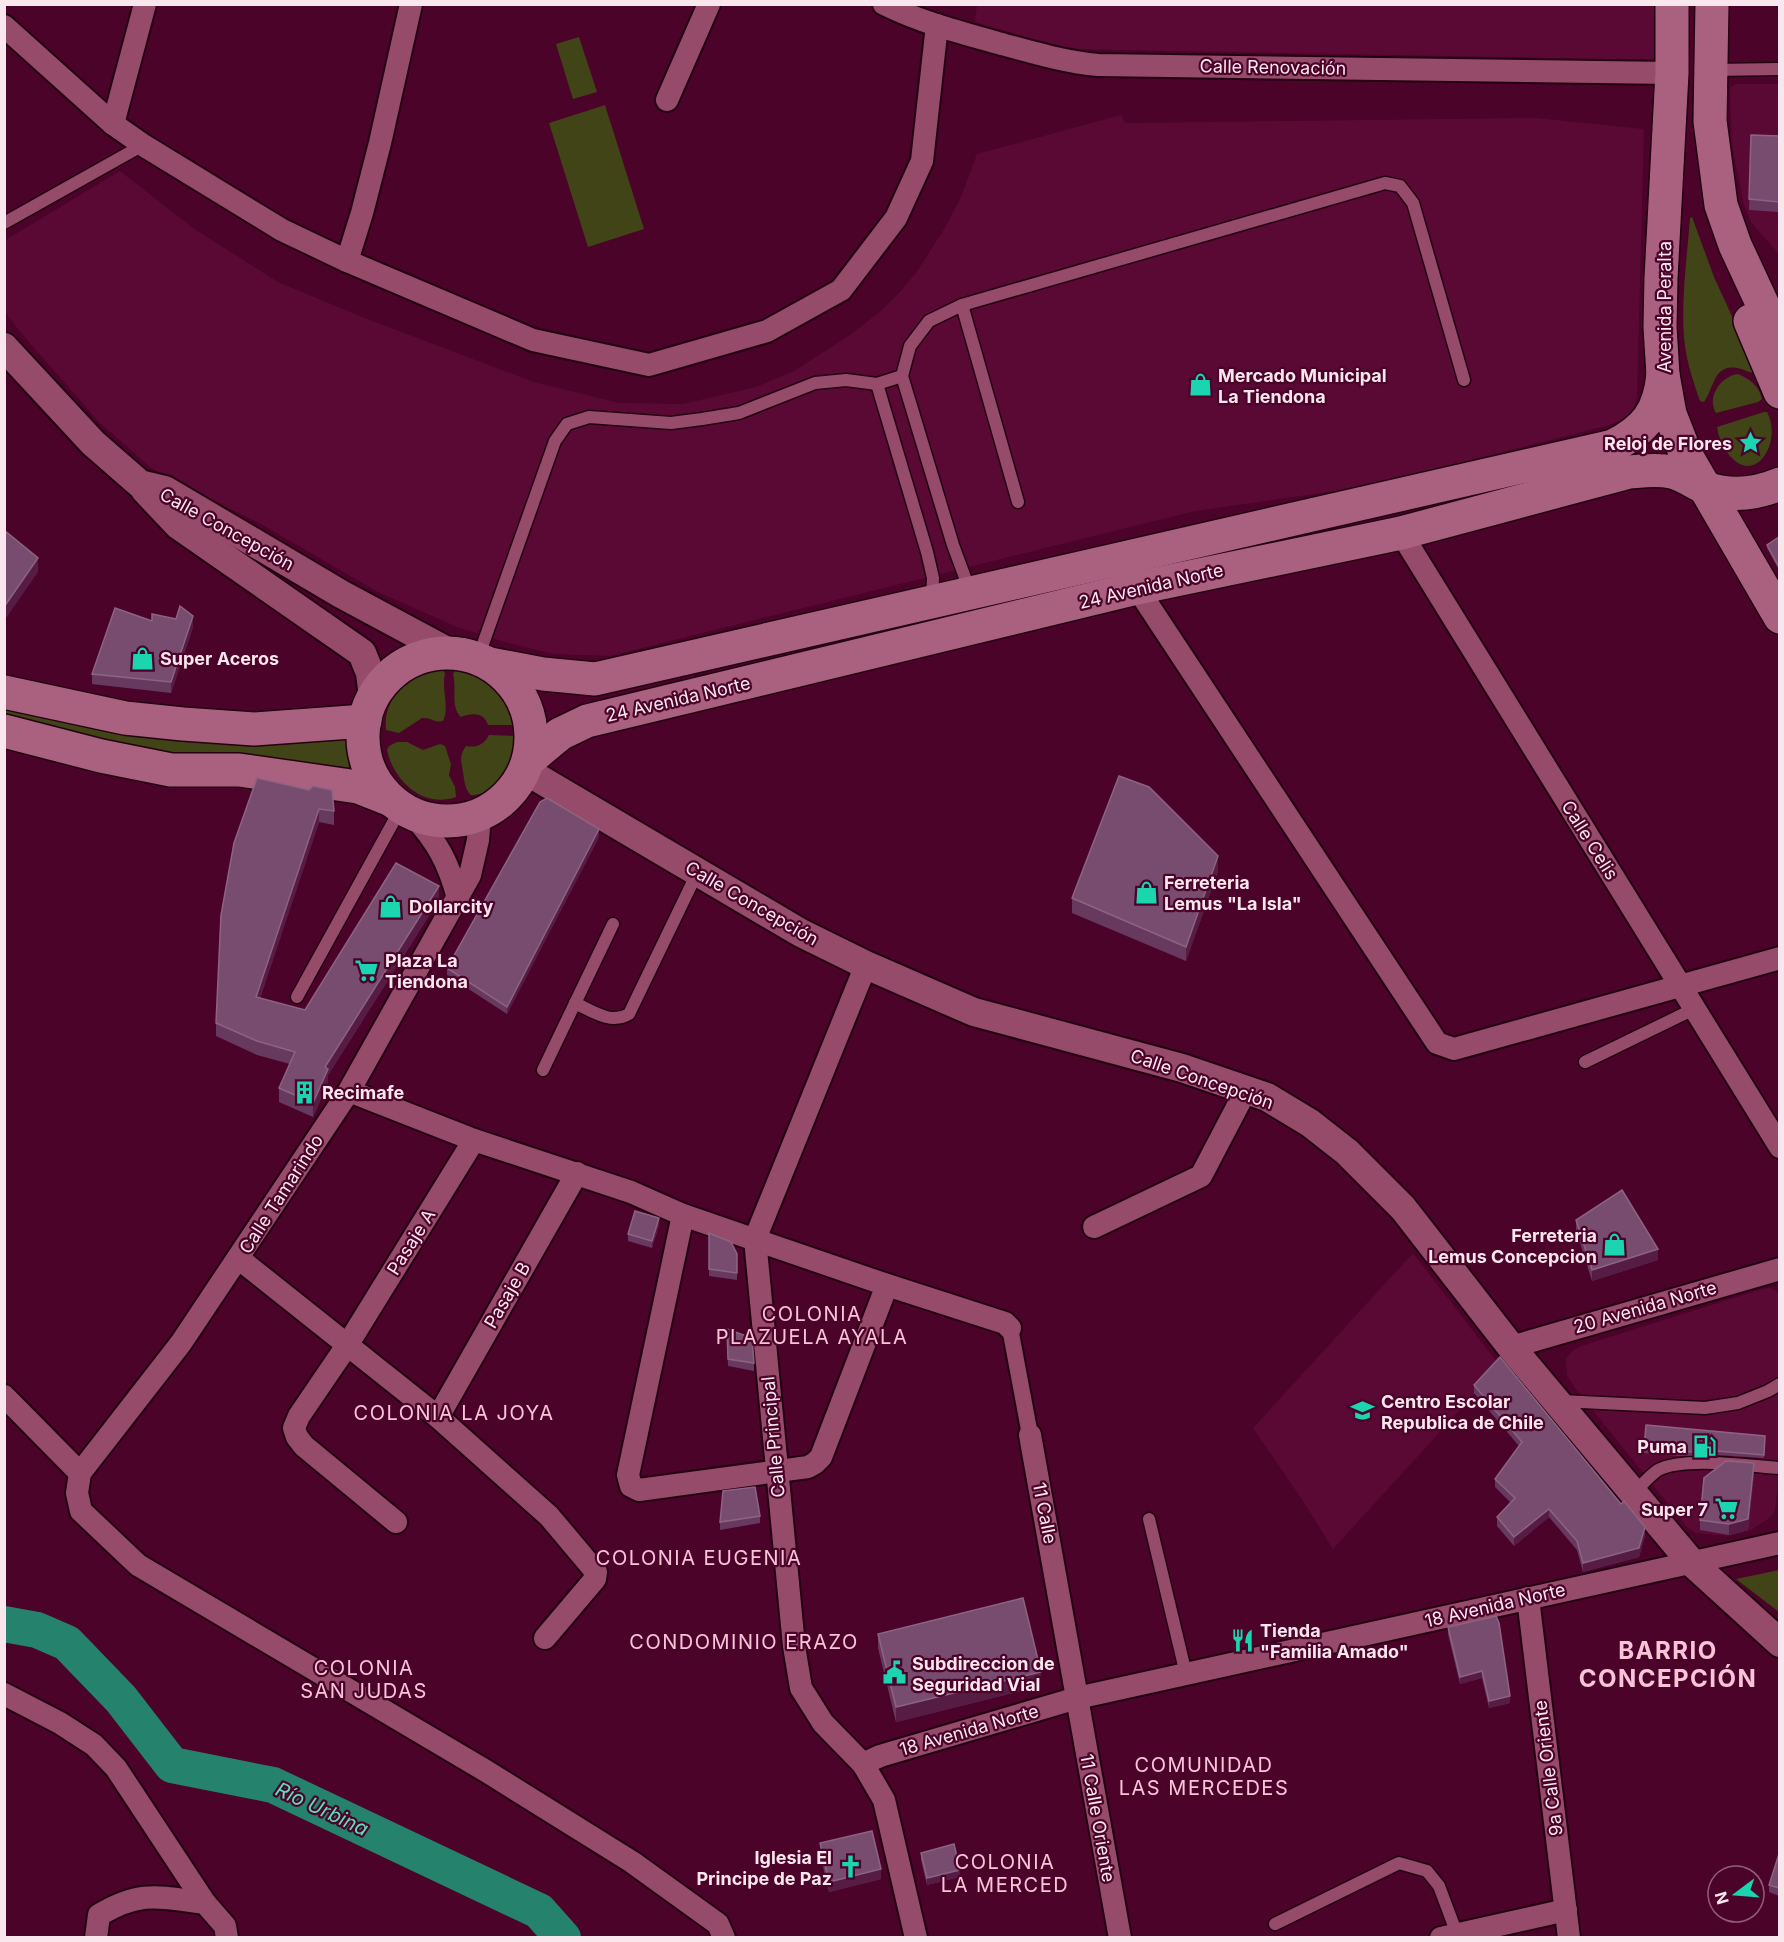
<svg xmlns="http://www.w3.org/2000/svg" width="1784" height="1942" font-family="Inter,sans-serif">
<style>
.built{fill:#5a0934}
.green{fill:#404416}
.lines{fill:none;stroke-linecap:round;stroke-linejoin:round}
.river{stroke:#25826d;stroke-width:36}
.service-casing{stroke:#230211;stroke-width:15}
.pedestrian-casing{stroke:#230211;stroke-width:20}
.minor-casing{stroke:#230211;stroke-width:26}
.tertiary-casing{stroke:#230211;stroke-width:32}
.primary-casing{stroke:#230211;stroke-width:36}
.service{stroke:#974b6b;stroke-width:12}
.pedestrian{stroke:#974b6b;stroke-width:16}
.minor{stroke:#974b6b;stroke-width:22}
.tertiary{stroke:#974b6b;stroke-width:28}
.primary{stroke:#aa617f;stroke-width:33}
.wall{fill:#68395f}
.shaded-wall{fill:#561c43}
.building{fill:#784c6e;stroke:#8c6482;stroke-width:1.5}
.labels{text-anchor:middle;dominant-baseline:central;stroke-width:4.5;stroke-linejoin:round;paint-order:stroke}
.street-label{font-size:18px;fill:#fae7ee;stroke:#4b032a}
.poi-label{font-size:18px;font-weight:bold;fill:#fae7ee;stroke:#4b032a;text-anchor:start}
.neighbourhood-label{font-size:20px;letter-spacing:1.5px;fill:#f9c4d8;stroke:#4b032a}
.water-label{font-size:20px;font-style:italic;fill:#5fddbe;stroke:#4b032a}
.district-label{font-size:24px;font-weight:bold;letter-spacing:1.5px;fill:#f9c4d8;stroke:#4b032a}
</style>
<rect width="100%" height="100%" fill="#4b032a"/>
<g class="built">
<path d="M977,4L1658,5V60L1064,49L975,22Z"/>
<path d="M1736,84H1779V254L1751,222L1744,205L1732,146L1730,88Z"/>
<path d="M1121,115L1125,123L1536,118L1644,129L1637,397L1634,408L1630,415L1624,420L1606,426L1370,486L1195,511L610,656L554,654L505,642L457,627L378,592L261,524L193,491L150,467L99,422L17,328L5,311L4,241L120,171L193,228L278,282L367,319L534,382L619,403L683,404L756,387L794,371L850,335L881,311L902,290L918,270L944,229L961,197L977,154Z"/>
<path d="M1413,1253L1500,1366L1333,1549L1303,1501L1253,1428Z"/>
<path d="M1770,1288L1780,1293V1465L1775,1511L1771,1517L1751,1530L1729,1536L1695,1533L1686,1526L1575,1388L1567,1375L1566,1359L1571,1352L1581,1346L1762,1289Z"/>
</g>
<g class="green">
<path d="M579,37L597,92L573,99L556,44Z"/>
<path d="M605,105L644,229L588,247L549,123Z"/>
<path d="M1692,217L1714,277L1746,347L1755,373C1749,373 1744,369 1737,368C1713,364 1714,389 1704,402L1700,401C1693,381 1686,360 1684,338C1681,299 1687,258 1690,218Z"/>
<path d="M1738,374C1750,379 1759,386 1762,399L1758,402L1716,413C1706,397 1721,376 1738,374Z"/>
<path d="M1764,412H1767C1784,443 1752,492 1725,449C1721,442 1718,435 1717,427Z"/>
<path d="M460,668C490,670 513,696 516,725H488C484,712 472,713 461,717C450,707 457,688 453,674L456,669Z"/>
<path d="M434,669H443L445,674C441,688 450,708 443,721C435,723 430,717 422,718L399,733L386,730C383,698 406,679 434,669Z"/>
<path d="M5,704L346,736L349,767L346,770L188,760L5,723Z"/>
<path d="M489,735L517,736C516,760 499,795 471,795C464,788 465,782 463,773C462,761 458,758 466,746C476,748 484,745 489,735Z"/>
<path d="M397,742H407L423,750L440,744L445,746L451,764L449,775L455,787L456,797C423,809 393,780 387,750L389,746Z"/>
<path d="M1779,1570V1612L1736,1579Z"/>
</g>
<g class="lines">
<path class="river" d="M4,1624L37,1630L67,1643L121,1699L172,1765L273,1785L539,1911L563,1938"/>
<defs>
<g id="service">
<path d="M1712,70L1780,69"/>
<path d="M4,223L143,145"/>
<path d="M962,305L1018,502"/>
<path d="M902,376L953,545L970,591"/>
<path d="M877,384L927,552L933,578L932,600"/>
<path d="M478,658L555,441L567,424L589,417L671,423L702,419L739,413L815,383L846,380L877,384L902,376L910,346L929,321L962,305L1385,183L1400,186L1413,203L1464,380"/>
<path d="M297,997L401,808"/>
<path d="M575,1003C592,1011 611,1025 629,1014L698,871"/>
<path d="M1585,1062L1694,1009"/>
<path d="M543,1070L613,924"/>
<path d="M1561,1401L1705,1408L1738,1403L1768,1391L1780,1384"/>
<path d="M1634,1493C1641,1486 1649,1476 1658,1470C1684,1456 1749,1466 1780,1468"/>
<path d="M1149,1519L1186,1674"/>
<path d="M1275,1924L1399,1863L1427,1871L1439,1886L1457,1934"/>
</g>
<path id="pedestrian" d="M1010,1328L1030,1435"/>
<g id="minor">
<path d="M884,4C920,22 959,32 998,43C1032,52 1064,62 1098,65L1672,73"/>
<path d="M4,26L113,124L143,145L282,230L347,261L533,340L649,365L767,331L841,290L896,218L922,161L937,25"/>
<path d="M667,100L709,4"/>
<path d="M113,124L145,4"/>
<path d="M347,261L362,213L380,143L411,4"/>
<path d="M1401,533L1780,1147"/>
<path d="M1137,588L1437,1043L1454,1049L1780,958"/>
<path d="M412,814C437,842 448,861 458,898"/>
<path d="M866,965L755,1239L794,1646L801,1688L823,1723L863,1764L884,1800L916,1938"/>
<path d="M349,1091L474,1140L631,1192L683,1215L887,1285L1005,1323L1010,1328"/>
<path d="M683,1215L628,1475L631,1486L639,1490L808,1467L815,1463L821,1457L887,1285"/>
<path d="M1094,1227L1201,1176L1246,1090"/>
<path d="M238,1258L438,1417L549,1516L596,1572L595,1579L545,1638"/>
<path d="M1511,1347L1780,1269"/>
<path d="M4,1396L80,1473L77,1493L81,1511L138,1565L486,1771L632,1862L718,1924L724,1938"/>
<path d="M438,1417L577,1173"/>
<path d="M1030,1435L1120,1938"/>
<path d="M80,1473L181,1343L349,1091L470,875L478,840L480,815"/>
<path d="M396,1522L304,1446L297,1437L294,1428L299,1416L348,1344L474,1140"/>
<path d="M1528,1598L1569,1938"/>
<path d="M4,1694L60,1723L94,1745L116,1768L205,1903"/>
<path d="M863,1764L880,1756L1077,1698L1780,1543"/>
<path d="M96,1938L99,1915C141,1890 159,1897 205,1903L225,1926L227,1938"/>
<path d="M1441,1938L1566,1910"/>
</g>
<g id="tertiary">
<path d="M4,347L93,443L140,484L165,490L341,594L449,652"/>
<path d="M145,490L178,525L362,653L370,673L373,697"/>
<path d="M526,771L801,933L866,965L974,1012L1182,1068L1267,1097L1310,1123L1347,1152L1403,1208L1511,1347L1691,1562L1780,1643"/>
</g>
<g id="primary">
<path d="M1672,4V73L1661,278L1660,327L1663,375L1670,414L1686,455L1780,617"/>
<path d="M1712,4L1710,121L1721,205L1735,245L1780,342"/>
<path d="M1750,321L1780,392"/>
<circle cx="447" cy="737" r="84"/>
<path d="M490,664L543,674L595,679L1613,446C1646,429 1659,412 1663,375"/>
<path d="M4,692L125,718L183,724L254,729L365,721"/>
<path d="M4,731L101,756L171,770H239L358,787L391,800"/>
<path d="M530,759L560,734L587,721L1137,588L1401,533L1629,472C1643,471 1657,469 1672,472C1684,475 1694,483 1706,488C1731,497 1756,494 1780,484"/>
</g>
</defs>
<use href="#service" class="service-casing"/>
<use href="#pedestrian" class="pedestrian-casing"/>
<use href="#minor" class="minor-casing"/>
<use href="#tertiary" class="tertiary-casing"/>
<use href="#primary" class="primary-casing"/>
<use href="#service" class="service"/>
<use href="#pedestrian" class="pedestrian"/>
<use href="#minor" class="minor"/>
<use href="#tertiary" class="tertiary"/>
<use href="#primary" class="primary"/>
</g>
<g class="wall">
<path d="M1751,135L1779,136V212L1749,210Z"/>
<path d="M1779,537V570L1767,548V545Z"/>
<path d="M152,621L193,627L171,693L92,684V674Z"/>
<path d="M309,790L334,811V825L319,822L260,998L305,1010L439,900L328,1075V1083L313,1117L279,1102V1088L290,1064L257,1055L216,1036V1023Z"/>
<path d="M599,837L507,1014L447,975V968Z"/>
<path d="M1218,871L1186,961L1072,913V898Z"/>
<path d="M1576,1220L1658,1260L1592,1281L1576,1230Z"/>
<path d="M659,1225L652,1248L628,1241V1234Z"/>
<path d="M709,1233L737,1254V1280L709,1276Z"/>
<path d="M727,1329L754,1363V1371L728,1366Z"/>
<path d="M1474,1385L1645,1535L1639,1557L1583,1572L1577,1550L1549,1517L1514,1546L1497,1526V1517L1511,1503L1495,1487V1479L1519,1446L1474,1393Z"/>
<path d="M1646,1425L1765,1436L1764,1458L1717,1455L1679,1456L1644,1453Z"/>
<path d="M1754,1474L1748,1530L1729,1535L1700,1530V1520Z"/>
<path d="M760,1516V1523L720,1530V1522Z"/>
<path d="M1448,1627L1510,1703L1489,1708L1482,1678L1460,1684L1448,1634Z"/>
<path d="M878,1634L1041,1686L896,1722L878,1648Z"/>
<path d="M820,1843L881,1879L829,1892L820,1854Z"/>
<path d="M921,1853L960,1877L927,1885L921,1860Z"/>
<path d="M1779,1854V1896L1769,1892V1885Z"/>
</g>
<g class="shaded-wall">
<path d="M38,558V572L4,621V607Z"/>
<path d="M193,616V627L171,693V682Z"/>
<path d="M319,809V822L256,1011V997Z"/>
<path d="M599,829V837L507,1014V1007Z"/>
<path d="M1218,856V871L1186,961V947Z"/>
<path d="M439,886V900L328,1075V1083L313,1117V1103L325,1067Z"/>
<path d="M659,1218V1225L652,1248V1241Z"/>
<path d="M1658,1249V1260L1592,1281V1270Z"/>
<path d="M1754,1463V1474L1748,1530L1729,1535V1524Z"/>
<path d="M1549,1509V1517L1514,1546V1537Z"/>
<path d="M1645,1527V1535L1639,1557L1583,1572V1563Z"/>
<path d="M1482,1671V1678L1460,1684V1677Z"/>
<path d="M1041,1672V1686L896,1722V1707Z"/>
<path d="M1510,1696V1703L1489,1708V1701Z"/>
<path d="M881,1869V1879L829,1892V1882Z"/>
<path d="M960,1870V1877L927,1885V1878Z"/>
</g>
<g class="building">
<path d="M1751,135L1779,136V202L1749,199Z"/>
<path d="M4,530L38,558L4,607Z"/>
<path d="M1779,537V567L1767,545Z"/>
<path d="M180,606L193,616L171,682L92,674L115,608L152,621V614L176,619Z"/>
<path d="M1119,776L1149,787L1218,856L1186,947L1072,898Z"/>
<path d="M257,778L309,790L313,786L332,790L334,811L319,809L256,997L305,1010L396,863L439,886L325,1067L328,1069L313,1103L279,1088L295,1052L257,1041L216,1023L221,915L234,843Z"/>
<path d="M547,798L599,829L507,1007L447,968L540,802Z"/>
<path d="M1622,1190L1658,1249L1592,1270L1576,1220Z"/>
<path d="M635,1211L659,1218L652,1241L628,1234Z"/>
<path d="M709,1233L731,1242L737,1254V1273L709,1269Z"/>
<path d="M727,1329L752,1338L754,1363L728,1359Z"/>
<path d="M1500,1357L1621,1504L1624,1501L1645,1527L1639,1548L1583,1563L1577,1541L1549,1509L1514,1537L1497,1517L1515,1498L1495,1479L1522,1442L1474,1385Z"/>
<path d="M1646,1425L1765,1436L1764,1455L1717,1451L1679,1452L1644,1449Z"/>
<path d="M1726,1461L1754,1463L1748,1519L1729,1524L1700,1520L1704,1478Z"/>
<path d="M755,1487L760,1516L720,1522L723,1491Z"/>
<path d="M1023,1598L1041,1672L896,1707L878,1634Z"/>
<path d="M1496,1616L1499,1623L1510,1696L1489,1701L1482,1671L1460,1677L1448,1627Z"/>
<path d="M872,1831L881,1869L829,1882L820,1843Z"/>
<path d="M954,1844L960,1870L927,1878L921,1853Z"/>
<path d="M1779,1854V1888L1769,1885Z"/>
</g>
<defs>
<symbol id="shop-bare" viewBox="-9 -9 18 18"><path d="M-5-2.5h2.3a2.7 3.5 0 0 1 5.4 0H5L5.5 6h-11ZM-1.5-2.5h3a1.5 2.3 0 0 0-3 0Z" fill="#1bd5b1" stroke="#4b032a" stroke-width="2.5" paint-order="stroke"/></symbol>
<symbol id="sight-bare" viewBox="-9 -9 18 18"><path d="M0-6L1.8-2.2L6-1.7L2.9 1.2L3.7 5.4L0 3.3L-3.7 5.4L-2.9 1.2L-6-1.7L-1.8-2.2Z" fill="#1bd5b1" stroke="#4b032a" stroke-width="2.5" paint-order="stroke"/></symbol>
<symbol id="supermarket-bare" viewBox="-9 -9 18 18"><path d="M-6-5.5h2.5l.6 2H6L4.5 2H-2.5L-4.4-4H-6ZM-1.5 3.2a1.3 1.3 0 1 0 .1 0ZM3 3.2a1.3 1.3 0 1 0 .1 0Z" fill="#1bd5b1" stroke="#4b032a" stroke-width="2.5" paint-order="stroke"/></symbol>
<symbol id="building-bare" viewBox="-9 -9 18 18"><path d="M-4-6H4V6H1V3H-1V6H-4ZM-2.5-4.3h1.7v1.8h-1.7ZM.8-4.3h1.7v1.8H.8ZM-2.5-1h1.7V.8h-1.7ZM.8-1h1.7V.8H.8Z" fill="#1bd5b1" stroke="#4b032a" stroke-width="2.5" paint-order="stroke"/></symbol>
<symbol id="school-bare" viewBox="-9 -9 18 18"><path d="M0-5L7-2L0 1L-7-2ZM-4 1L0 2.5L4 1V4Q0 6-4 4Z" fill="#1bd5b1" stroke="#4b032a" stroke-width="2.5" paint-order="stroke"/></symbol>
<symbol id="fuel-bare" viewBox="-9 -9 18 18"><path d="M-5.5-6h7V0h2V4h1.3V-2.5L3-4.5l.8-.8L6-3V5H2.5V1h-1V6h-7ZM-4.2-4.7v3.2H.2V-4.7Z" fill="#1bd5b1" stroke="#4b032a" stroke-width="2.5" paint-order="stroke"/></symbol>
<symbol id="restaurant-bare" viewBox="-9 -9 18 18"><path d="M-5-6h1v4h1v-4h1v4h1v-4h1v5L-1.5 .5V6h-2V.5L-5-1ZM5-6V6H3V1.5H1.5Q1.5-4 5-6Z" fill="#1bd5b1" stroke="#4b032a" stroke-width="2.5" paint-order="stroke"/></symbol>
<symbol id="civic-bare" viewBox="-9 -9 18 18"><path d="M-.6-6.5H3V-4.5H.6V-3L4-1V1h2V6H-6V1h2V-1L-.6-3ZM-1.2 2.5V6h2.4V2.5Z" fill="#1bd5b1" stroke="#4b032a" stroke-width="2.5" paint-order="stroke"/></symbol>
<symbol id="church-bare" viewBox="-9 -9 18 18"><path d="M-1.2-6h2.4v3.5h3.3v2.4h-3.3V6h-2.4V-.1h-3.3v-2.4h3.3Z" fill="#1bd5b1" stroke="#4b032a" stroke-width="2.5" paint-order="stroke"/></symbol>
</defs>
<g fill-rule="evenodd">
<use href="#shop-bare" x="1184" y="368" width="33" height="33"/>
<use href="#sight-bare" x="1734" y="426" width="33" height="33"/>
<use href="#shop-bare" x="126" y="642" width="33" height="33"/>
<use href="#shop-bare" x="1130" y="876" width="33" height="33"/>
<use href="#shop-bare" x="374" y="890" width="33" height="33"/>
<use href="#supermarket-bare" x="350" y="954" width="33" height="33"/>
<use href="#building-bare" x="288" y="1076" width="33" height="33"/>
<use href="#shop-bare" x="1598" y="1228" width="33" height="33"/>
<use href="#school-bare" x="1346" y="1394" width="33" height="33"/>
<use href="#fuel-bare" x="1688" y="1430" width="33" height="33"/>
<use href="#supermarket-bare" x="1710" y="1492" width="33" height="33"/>
<use href="#restaurant-bare" x="1226" y="1624" width="33" height="33"/>
<use href="#civic-bare" x="878" y="1656" width="33" height="33"/>
<use href="#church-bare" x="834" y="1850" width="33" height="33"/>
</g>
<g class="labels">
<g class="street-label">
<text transform="translate(1273 67) rotate(1)">Calle Renovación</text>
<text transform="translate(1664 307) rotate(-90)">Avenida Peralta</text>
<text transform="translate(227 529) rotate(29)">Calle Concepción</text>
<text transform="translate(1151 586) rotate(-13)">24 Avenida Norte</text>
<text transform="translate(678 699) rotate(-13)">24 Avenida Norte</text>
<text transform="translate(1590 840) rotate(58)">Calle Celis</text>
<text transform="translate(752 903) rotate(30)">Calle Concepción</text>
<text transform="translate(1202 1079) rotate(19)">Calle Concepción</text>
<text transform="translate(281 1194) rotate(-57)">Calle Tamarindo</text>
<text transform="translate(411 1242) rotate(-58)">Pasaje A</text>
<text transform="translate(507 1295) rotate(-60)">Pasaje B</text>
<text transform="translate(1645 1307) rotate(-16)">20 Avenida Norte</text>
<text transform="translate(773 1437) rotate(-95)">Calle Principal</text>
<text transform="translate(1045 1513) rotate(79)">11 Calle</text>
<text transform="translate(1495 1605) rotate(-13)">18 Avenida Norte</text>
<text transform="translate(969 1730) rotate(-16)">18 Avenida Norte</text>
<text transform="translate(1548 1768) rotate(-97)">9a Calle Oriente</text>
<text transform="translate(1098 1818) rotate(80)">11 Calle Oriente</text>
</g>
<g class="poi-label">
<text x="1218" y="375">Mercado Municipal<tspan x="1218" dy="21">La Tiendona</tspan></text>
<text x="1732" y="443" text-anchor="end">Reloj de Flores</text>
<text x="160" y="658">Super Aceros</text>
<text x="1164" y="882">Ferreteria<tspan x="1164" dy="21">Lemus "La Isla"</tspan></text>
<text x="409" y="906">Dollarcity</text>
<text x="385" y="960">Plaza La<tspan x="385" dy="21">Tiendona</tspan></text>
<text x="322" y="1092">Recimafe</text>
<text x="1597" y="1235" text-anchor="end">Ferreteria<tspan x="1597" dy="21">Lemus Concepcion</tspan></text>
<text x="1381" y="1401">Centro Escolar<tspan x="1381" dy="21">Republica de Chile</tspan></text>
<text x="1687" y="1446" text-anchor="end">Puma</text>
<text x="1708" y="1509" text-anchor="end">Super 7</text>
<text x="1260" y="1630">Tienda<tspan x="1260" dy="21">"Familia Amado"</tspan></text>
<text x="912" y="1663">Subdireccion de<tspan x="912" dy="21">Seguridad Vial</tspan></text>
<text x="832" y="1857" text-anchor="end">Iglesia El<tspan x="832" dy="21">Principe de Paz</tspan></text>
</g>
<g class="neighbourhood-label">
<text x="812" y="1314">COLONIA<tspan x="812" dy="23">PLAZUELA AYALA</tspan></text>
<text x="454" y="1413">COLONIA LA JOYA</text>
<text x="699" y="1558">COLONIA EUGENIA</text>
<text x="744" y="1642">CONDOMINIO ERAZO</text>
<text x="364" y="1668">COLONIA<tspan x="364" dy="23">SAN JUDAS</tspan></text>
<text x="1204" y="1765">COMUNIDAD<tspan x="1204" dy="23">LAS MERCEDES</tspan></text>
<text x="1005" y="1862">COLONIA<tspan x="1005" dy="23">LA MERCED</tspan></text>
</g>
<g class="water-label">
<text transform="translate(322 1809) rotate(25)">Río Urbina</text>
</g>
<g class="district-label">
<text x="1668" y="1650">BARRIO<tspan x="1668" dy="28">CONCEPCIÓN</tspan></text>
</g>
</g>
<rect width="1784" height="1942" fill="none" stroke="#fae7ee" stroke-width="12"/>
<g transform="translate(1736 1894) rotate(254)"><circle r="28" fill="#4b032a" stroke="#915e78" stroke-width="1.5"/>
<path d="M0-4.5L10 22L0 15L-10 22Z" fill="#1bd5b1"/>
<text y="-9" font-size="16" font-weight="bold" text-anchor="middle" fill="#fae7ee">N</text>
</g>
</svg>
